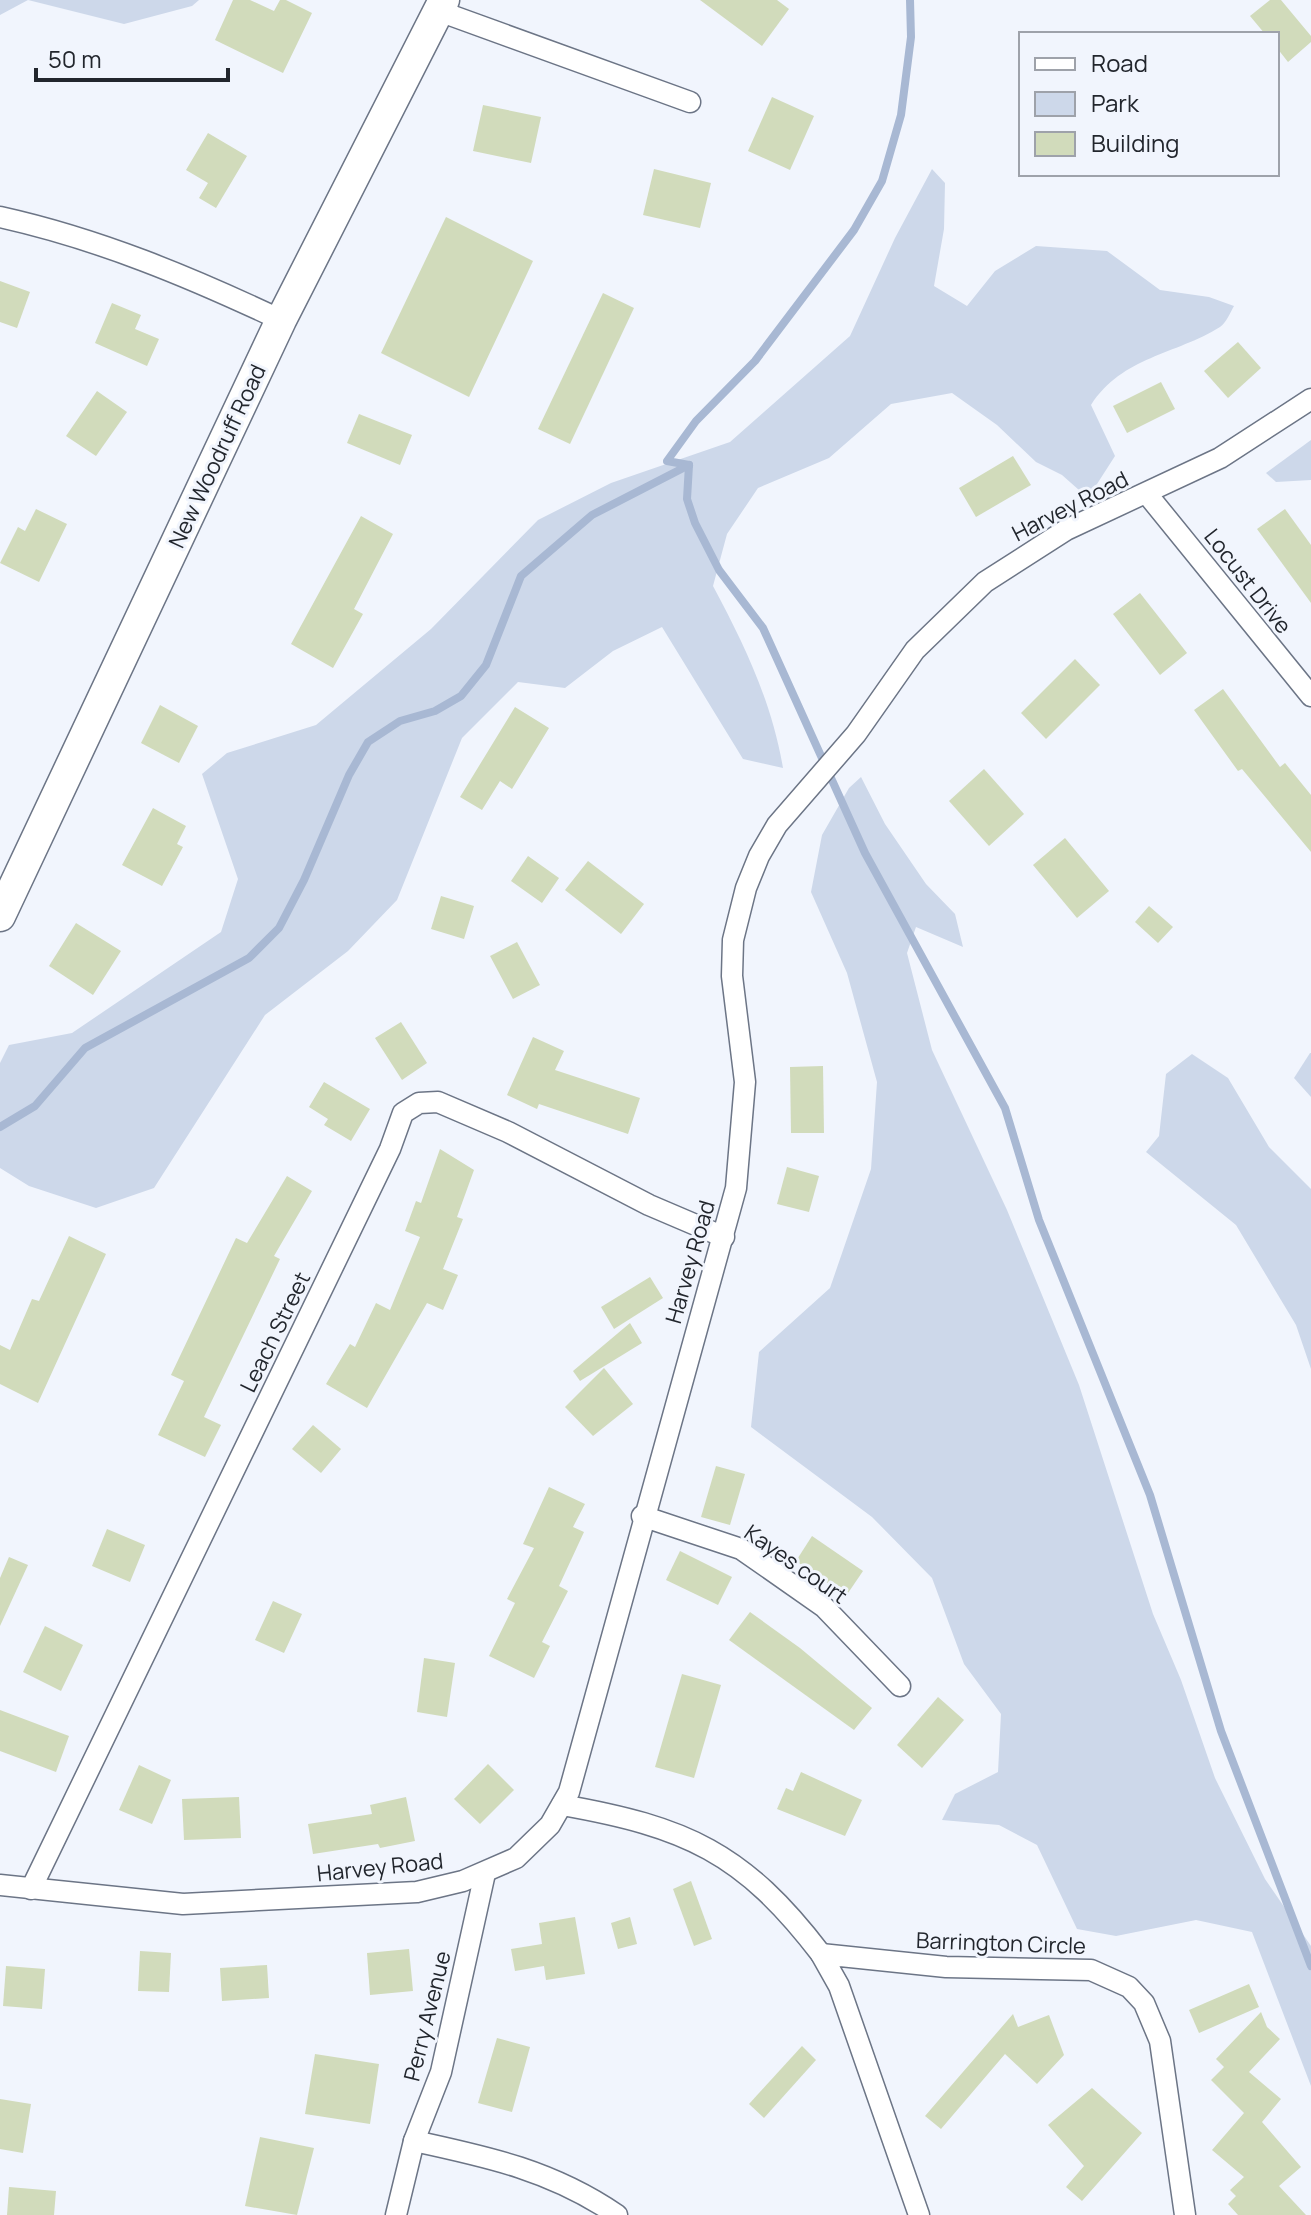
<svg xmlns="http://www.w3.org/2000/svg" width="1311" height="2215" font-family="Manrope,sans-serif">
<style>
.green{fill:#cdd8ea}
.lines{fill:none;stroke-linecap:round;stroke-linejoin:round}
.stream{stroke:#a8b8d3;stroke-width:8}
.building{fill:#d1dbbb}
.minor-casing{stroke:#6c7586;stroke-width:23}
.secondary-casing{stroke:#6c7586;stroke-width:33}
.minor{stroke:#fff;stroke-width:20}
.secondary{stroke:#fff;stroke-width:30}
.labels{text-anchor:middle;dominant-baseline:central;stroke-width:6;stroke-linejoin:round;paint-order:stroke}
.street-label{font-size:22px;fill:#22262d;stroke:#f1f5fd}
</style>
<rect width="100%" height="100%" fill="#f1f5fd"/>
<g class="green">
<path d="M0,0H199L192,6L124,24L28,0L0,15Z"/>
<path d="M932,169L945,183L944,229L934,286L967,306L995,271L1036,246L1107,251L1160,290L1209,297L1234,306C1230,313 1226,323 1220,327C1175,355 1123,356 1091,405L1115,456L1088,498L1062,475L1036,462L997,425L952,393L891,404L829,458L758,488L727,534L713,586C744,644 772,702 783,768L743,759L662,627L613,651L565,688L518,682L462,738L397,900L348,951L265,1015L154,1188L96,1208L29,1186L0,1168V1063L9,1045L72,1033L221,932L238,879L202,774L227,753L316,725L431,629L538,520L611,483L730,442L850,336L895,238Z"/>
<path d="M1311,440V480L1276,482L1266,473Z"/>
<path d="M861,777L885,824L926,884L955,914L963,947L916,927L907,953L932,1050L1007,1210L1079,1385L1153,1614L1181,1680L1215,1778L1265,1879L1311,1946V2086L1252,1932L1196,1920L1116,1936L1077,1929L1037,1845L999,1825L942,1820L955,1794L998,1772L1001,1714L964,1664L932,1578L872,1517L751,1427L759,1352L830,1288L871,1169L877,1082L847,973L811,892L822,835L849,788Z"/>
<path d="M1310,1053H1311V1097L1294,1078Z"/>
<path d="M1192,1054L1228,1078L1269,1147L1311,1189V1369L1296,1325L1236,1225L1146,1152L1159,1136L1166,1074Z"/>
</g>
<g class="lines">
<g class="stream">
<path d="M689,465L687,499L695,523L719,570L763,628L865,853L1005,1108L1039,1220L1150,1495L1221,1731L1311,1966"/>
<path d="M689,465L667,461L696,421L755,361L854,230L882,181L901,115L911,37L910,0"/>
<path d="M0,1127L35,1106L85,1048L249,958L279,928L304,880L349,775L368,742L400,721L435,711L461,696L486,665L521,576L592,515L689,465"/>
</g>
</g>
<g class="building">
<path d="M233,0H250L274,11L280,0H286L312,13L283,73L215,40Z"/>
<path d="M700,0H777L789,9L762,46Z"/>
<path d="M1270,0H1281L1311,36V42L1288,62L1277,48V34H1265L1250,16Z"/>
<path d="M772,97L814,116L790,170L748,151Z"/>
<path d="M483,105L541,117L531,163L473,151Z"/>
<path d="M208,133L247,156L216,208L199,198L208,183L186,170Z"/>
<path d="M654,169L711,183L700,228L643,215Z"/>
<path d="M446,217L533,261L469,397L381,353Z"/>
<path d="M0,281L30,292L17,328L0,322Z"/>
<path d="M603,293L634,308L570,444L538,429Z"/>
<path d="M112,303L141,315L135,329L159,339L147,366L95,343Z"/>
<path d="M1238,342L1261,368L1228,398L1204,371Z"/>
<path d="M1161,382L1175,409L1127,433L1113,406Z"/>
<path d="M97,391L127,412L96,456L66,436Z"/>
<path d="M359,414L412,435L400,465L347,443Z"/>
<path d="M1013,456L1031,485L976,517L959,488Z"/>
<path d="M36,509L67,524L39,582L0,563L18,527L25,531Z"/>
<path d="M1285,509L1311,545V603L1257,529Z"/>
<path d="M361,516L393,534L354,609L363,614L333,668L291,644Z"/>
<path d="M1140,593L1187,653L1160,675L1113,614Z"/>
<path d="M1075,659L1100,685L1046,739L1021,713Z"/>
<path d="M1223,689L1280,767L1285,763L1311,795V852L1242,769L1238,771L1194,710Z"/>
<path d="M160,705L198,726L179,763L141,743Z"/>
<path d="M515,707L549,728L512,789L500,781L482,810L460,797Z"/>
<path d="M984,769L1024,814L989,846L949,801Z"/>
<path d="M153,808L186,826L177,844L183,847L162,886L122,865Z"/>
<path d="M1065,838L1109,891L1077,918L1033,865Z"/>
<path d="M528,856L559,878L542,903L511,881Z"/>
<path d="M588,861L644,904L621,934L565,890Z"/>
<path d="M441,896L474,906L464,939L431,929Z"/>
<path d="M1149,906L1173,927L1158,943L1135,922Z"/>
<path d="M76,923L121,951L93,995L49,966Z"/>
<path d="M517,942L540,985L513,999L490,956Z"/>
<path d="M401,1022L427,1063L402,1080L375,1038Z"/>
<path d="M533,1037L564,1051L555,1070L640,1098L628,1134L539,1104L537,1109L507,1095Z"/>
<path d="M823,1066L824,1133H791L790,1067Z"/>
<path d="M324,1082L370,1109L351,1141L324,1125L328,1119L309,1107Z"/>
<path d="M440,1149L474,1170L457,1217L463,1219L443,1269L458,1275L443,1310L427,1303L367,1408L326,1384L350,1344L355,1347L376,1303L390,1310L420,1237L405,1231L416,1201L421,1203Z"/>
<path d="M787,1167L819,1176L809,1212L777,1204Z"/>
<path d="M287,1176L312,1191L274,1256L280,1259L204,1417L221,1425L205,1457L158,1435L184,1381L171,1375L236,1238L247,1243Z"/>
<path d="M69,1236L106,1254L38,1403L0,1384V1345L10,1350L32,1299L39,1301Z"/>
<path d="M650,1277L663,1298L614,1329L601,1307Z"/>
<path d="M630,1323L642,1343L580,1381L573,1371Z"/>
<path d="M604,1368L633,1404L593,1436L565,1407Z"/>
<path d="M313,1425L341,1449L321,1473L292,1449Z"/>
<path d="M716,1466L745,1474L730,1525L701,1517Z"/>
<path d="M549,1487L585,1504L573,1527L584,1532L559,1586L568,1591L542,1642L550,1646L534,1678L489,1656L515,1603L507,1599L534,1548L523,1544Z"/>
<path d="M107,1529L145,1545L130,1582L92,1566Z"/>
<path d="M812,1536L863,1571L846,1596L796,1561Z"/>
<path d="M680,1551L732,1577L718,1605L666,1580Z"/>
<path d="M9,1557L28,1565L0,1626V1578Z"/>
<path d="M273,1601L302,1614L284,1653L255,1640Z"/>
<path d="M750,1612L800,1648L872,1708L854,1730L729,1640Z"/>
<path d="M45,1626L83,1645L61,1691L23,1672Z"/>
<path d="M424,1658L455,1663L447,1717L417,1712Z"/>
<path d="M682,1674L721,1685L694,1778L655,1767Z"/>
<path d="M938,1697L964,1720L922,1768L897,1745Z"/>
<path d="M0,1710L69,1736L56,1772L0,1751Z"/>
<path d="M488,1764L514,1790L480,1824L454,1799Z"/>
<path d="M139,1765L171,1780L152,1824L119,1810Z"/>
<path d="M801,1772L862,1800L845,1836L777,1809L786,1788L793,1791Z"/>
<path d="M239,1797L241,1838L184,1840L182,1799Z"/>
<path d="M406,1797L415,1841L380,1848L378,1844L313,1854L308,1824L372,1814L370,1805Z"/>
<path d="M691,1881L712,1939L694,1946L673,1889Z"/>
<path d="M575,1917L585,1974L546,1980L544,1966L515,1971L511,1949L542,1944L539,1923Z"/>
<path d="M630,1917L637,1944L618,1949L611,1923Z"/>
<path d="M409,1949L413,1991L370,1995L367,1953Z"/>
<path d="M140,1951L171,1953L169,1992L138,1991Z"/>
<path d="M267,1965L269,1998L222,2001L220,1968Z"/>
<path d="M6,1966L45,1969L42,2009L3,2006Z"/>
<path d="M1249,1984L1259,2007L1199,2033L1189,2010Z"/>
<path d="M1261,2012L1267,2027L1280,2039L1249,2072L1281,2099L1262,2122L1301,2167L1279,2186L1306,2215H1238L1228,2204L1236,2196L1230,2190L1244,2177L1212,2150L1244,2113L1211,2080L1224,2067L1216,2059Z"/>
<path d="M1013,2014L1018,2027L1049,2015L1064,2055L1037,2084L1005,2054L941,2129L925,2116Z"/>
<path d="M497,2038L530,2047L512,2112L478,2103Z"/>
<path d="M802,2046L816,2060L764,2118L749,2104Z"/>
<path d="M315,2054L379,2064L370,2124L305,2114Z"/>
<path d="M1092,2088L1142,2133L1082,2201L1066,2187L1084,2166L1048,2125Z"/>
<path d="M0,2099L31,2104L23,2153L0,2149Z"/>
<path d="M260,2137L314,2148L297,2215L245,2206Z"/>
<path d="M9,2187L56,2191L54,2215H7Z"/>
</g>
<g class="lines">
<defs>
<g id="minor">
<path d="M439,11L690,102"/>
<path d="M0,217C99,239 190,277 281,320"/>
<path d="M1147,494L1311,696"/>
<path d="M642,1516L741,1549L824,1607L900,1686"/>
<path d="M562,1805C686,1827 743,1852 821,1954"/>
<path d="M0,1885L183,1904L417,1892L463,1881L516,1858L550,1825L569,1792L736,1188L745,1082L732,976L733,940L746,888L759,856L777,825L856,734L915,650L985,582L1066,530L1220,458L1311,399"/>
<path d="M31,1889L390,1149L403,1113L419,1103L438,1102L508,1132L649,1205L724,1237"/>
<path d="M414,2141C489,2157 553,2171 617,2215"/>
<path d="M396,2215L414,2141L441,2072L485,1873"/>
<path d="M919,2215L839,1986L821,1954L946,1967L1091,1970L1129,1987L1144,2003L1160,2041L1185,2215"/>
</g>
<path id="secondary" d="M0,916L281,320L444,0"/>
</defs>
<use href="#minor" class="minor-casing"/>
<use href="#secondary" class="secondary-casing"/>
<use href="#minor" class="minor"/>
<use href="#secondary" class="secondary"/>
</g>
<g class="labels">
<g class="street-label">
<text transform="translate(217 456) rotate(-65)">New Woodruff Road</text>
<text transform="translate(1070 506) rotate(-27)">Harvey Road</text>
<text transform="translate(1248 581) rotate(52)">Locust Drive</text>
<text transform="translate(690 1262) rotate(-74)">Harvey Road</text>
<text transform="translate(275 1332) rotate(-64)">Leach Street</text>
<text transform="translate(796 1564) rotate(35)">Kayes court</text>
<text transform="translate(380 1867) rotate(-6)">Harvey Road</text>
<text transform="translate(1001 1943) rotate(2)">Barrington Circle</text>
<text transform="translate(427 2016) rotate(-76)">Perry Avenue</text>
</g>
</g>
<rect x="1019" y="32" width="260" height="144" fill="#f1f5fd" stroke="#9ea2aa" stroke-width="2"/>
<rect x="1035" y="58" width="40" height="12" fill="#ffffff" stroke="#9ea2aa" stroke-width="2"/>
<text x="1091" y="72" font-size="24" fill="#22262d">Road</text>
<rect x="1035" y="92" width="40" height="24" fill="#cdd8ea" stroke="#9ea2aa" stroke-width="2"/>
<text x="1091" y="112" font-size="24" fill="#22262d">Park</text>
<rect x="1035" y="132" width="40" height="24" fill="#d1dbbb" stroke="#9ea2aa" stroke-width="2"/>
<text x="1091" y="152" font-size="24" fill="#22262d">Building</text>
<path d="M36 68v12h192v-12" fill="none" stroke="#22262d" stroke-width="4"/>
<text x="48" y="68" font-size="24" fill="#22262d" stroke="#f1f5fd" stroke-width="6" paint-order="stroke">50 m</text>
</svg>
